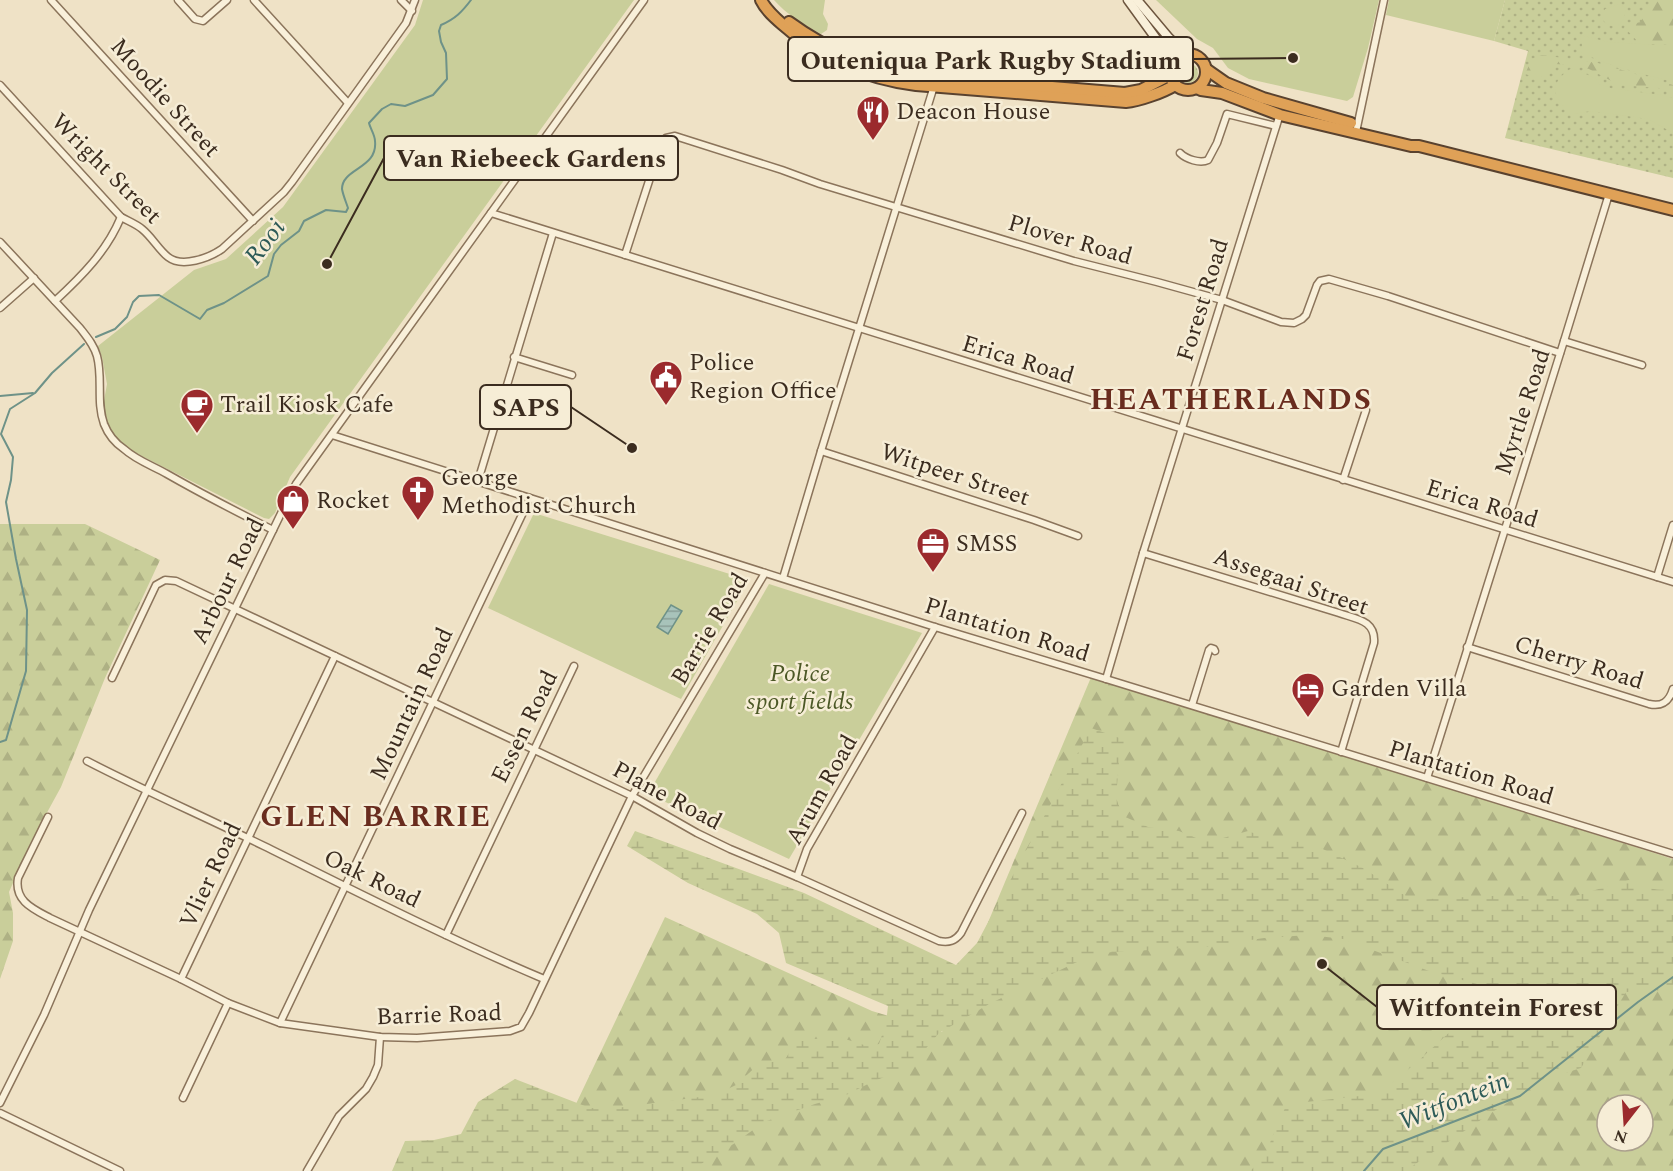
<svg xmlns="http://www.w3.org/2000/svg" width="1673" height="1171" font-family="Spectral,serif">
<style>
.grass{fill:url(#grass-dots)}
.forest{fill:url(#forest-firs);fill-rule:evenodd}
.wetland{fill:url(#wetland-marsh)}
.park{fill:#c9ce9a}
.water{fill:url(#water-rules);stroke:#6e9288;stroke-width:1.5}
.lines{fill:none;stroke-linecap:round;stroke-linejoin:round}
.stream{stroke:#6e9288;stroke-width:2}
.street-casing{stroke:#8b745b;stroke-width:9}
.secondary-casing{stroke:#6d553e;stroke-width:11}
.highway-casing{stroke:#59422f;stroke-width:14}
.street{stroke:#f9f0da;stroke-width:6}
.secondary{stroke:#f9f0da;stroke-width:8}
.highway{stroke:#dfa157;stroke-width:10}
.labels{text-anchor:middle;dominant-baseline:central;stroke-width:5;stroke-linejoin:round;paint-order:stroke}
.street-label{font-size:24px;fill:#3b2c1f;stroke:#f6edd6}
.poi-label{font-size:24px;fill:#3b2c1f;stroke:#f6edd6;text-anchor:start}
.park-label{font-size:24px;font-style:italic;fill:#4c5826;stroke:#f6edd6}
.water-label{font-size:26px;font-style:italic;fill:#2e5b58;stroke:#f6edd6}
.district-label{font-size:30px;font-weight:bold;letter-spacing:1.5px;fill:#692c1e;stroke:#f6edd6}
.leader{fill:none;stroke:#3b2c1f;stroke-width:2}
.callout-dot{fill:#3b2c1f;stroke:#f6edd6;stroke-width:2}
.callout{fill:#f6edd6;stroke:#3b2c1f;stroke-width:2}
.callout-label{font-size:26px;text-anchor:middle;font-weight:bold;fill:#3b2c1f}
</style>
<defs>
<pattern id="grass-dots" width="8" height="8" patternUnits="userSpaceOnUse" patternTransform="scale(1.5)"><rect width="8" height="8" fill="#c9ce9a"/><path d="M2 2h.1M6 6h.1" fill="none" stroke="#aeb184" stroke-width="1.8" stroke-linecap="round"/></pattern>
<pattern id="forest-firs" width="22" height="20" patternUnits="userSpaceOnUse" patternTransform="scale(1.5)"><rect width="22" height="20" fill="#c9ce9a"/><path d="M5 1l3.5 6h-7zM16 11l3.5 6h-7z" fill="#aeb184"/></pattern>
<pattern id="wetland-marsh" width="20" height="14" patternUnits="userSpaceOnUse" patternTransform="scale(1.5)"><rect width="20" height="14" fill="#c9ce9a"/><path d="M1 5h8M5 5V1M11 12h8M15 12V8" fill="none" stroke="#aeb184"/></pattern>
<pattern id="water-rules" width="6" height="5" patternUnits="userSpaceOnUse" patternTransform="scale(1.5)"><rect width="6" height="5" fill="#a8c3ba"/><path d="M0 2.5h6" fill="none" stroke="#8a9f97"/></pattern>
</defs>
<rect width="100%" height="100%" fill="#efe2c6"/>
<g class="grass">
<path d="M1505,0H1673V178L1505,138L1528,51L1494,41Z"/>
<circle cx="1188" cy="73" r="10"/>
</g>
<g class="forest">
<path d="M1657,0H1673V45L1640,44L1624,27L1631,24L1641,22L1645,13Z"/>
<path d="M1542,55L1598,63L1673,85V94L1659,88L1619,85L1589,69L1573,65L1555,64L1547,74L1538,78L1525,74L1532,59Z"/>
<path d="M0,524H85L160,560L105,678L61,787L32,840L9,892L13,913V941L0,979Z"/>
<path d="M1092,675L1673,859V1171H544L665,917L872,1011L942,1032ZM1607,1105H1643V1141H1607Z"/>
</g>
<path class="wetland" d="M1091,728L1128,741L1119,761L1116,798L1123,816L1148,827L1179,831L1201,840L1223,838L1248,831L1266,838L1310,843L1363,868L1412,900L1484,896H1575L1629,880C1640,886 1661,894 1673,887V988L1667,990L1626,992L1581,1068L1546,1079L1494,1111L1405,1171H1250L1264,1158L1275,1130L1286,1106L1306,1102L1378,1094L1416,1063L1453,1029L1489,1009L1503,991L1429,971L1343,939L1310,935L1264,938L1205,947L1096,953L991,1003L939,1033L911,1066L872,1082L846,1095L815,1104L764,1122L735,1143L690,1171H392L405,1141L434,1140L461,1134L478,1102L515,1079L590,1108L609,1109L715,1095L736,1085L762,1061H784L799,1037L814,1039L839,1037L867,1046L879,1044L886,1023L888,1006L786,963L779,933L757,914L688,883L627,846L635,831L804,893L956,965L977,943Z"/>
<g class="park">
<path d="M423,0H634L290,477L275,513L269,519L264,518L126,448L108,429L103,406L107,384L102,357L98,346L194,270L226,259L283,207L415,25Z"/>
<path d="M774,0H825L823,14L828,24L827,30L821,34C804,25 786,14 774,0Z"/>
<path d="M1156,0H1379L1368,48L1353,97L1347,101L1249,79L1228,68L1213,48L1197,39Z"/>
<path d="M1389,0H1505L1494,41L1386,15Z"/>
<path d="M1620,4L1625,8C1626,17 1623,21 1616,27C1605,25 1599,20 1605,9Z"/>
<path d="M1580,35L1608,42L1659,45H1673V82C1642,73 1609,67 1581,52L1582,45Z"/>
<path d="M1572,68L1595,78L1599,84L1610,88L1661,95L1673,98V133L1648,119L1591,111L1574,114C1552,100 1547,83 1572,68Z"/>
<path d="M534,513L749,580L681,699L488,608Z"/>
<path d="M769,584L922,633L789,859L648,794Z"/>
</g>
<path class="water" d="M671,605L682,611L668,634L657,627Z"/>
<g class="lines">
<g class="stream">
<path d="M96,337L115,329L127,317L133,302L139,296L159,295L200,319L207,310L224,303L268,276L274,254L281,245L299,231L304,221L326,210L346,212L348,208C346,202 343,195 342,189C342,168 378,169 375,141C375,135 370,128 369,123L382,109L391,104L405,106L433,95L447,79L446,53L441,42L439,31L441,25C455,19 462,12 471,0"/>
<path d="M0,396L33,393"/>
<path d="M0,742L6,740L26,671L27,610L16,559L6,502L11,480L13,457L1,434L10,409L35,393L52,373L84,344"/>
<path d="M1364,1171L1383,1149L1520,1096L1638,1002L1673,977"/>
</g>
<defs>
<g id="street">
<path d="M51,0L253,221"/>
<path d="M178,0L195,19L203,21L227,0"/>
<path d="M254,0L348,103"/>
<path d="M401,0L412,11"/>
<path d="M0,85L121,217C128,221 136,224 142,229C152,237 158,249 168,257C182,268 209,258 222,249L284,192L292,182L406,23L415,0"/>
<path d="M1356,132L1384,0"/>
<path d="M1180,153C1186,159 1200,164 1208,160L1217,143L1227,114L1276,126"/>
<path d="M491,213L1673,582"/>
<path d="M0,242L80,328C87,337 94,345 97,356C103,378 96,402 104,424C108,434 115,443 124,449C136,460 153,466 167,474C202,494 237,512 273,530"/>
<path d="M625,255L661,144L666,138L675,136L782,170L820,184L1074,261L1157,282L1222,300L1281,322L1294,323L1302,319L1306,315L1317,285L1320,281L1329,279L1388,296L1560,353"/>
<path d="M55,301C82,276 107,251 121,217"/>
<path d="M0,308L34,278"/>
<path d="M1564,341L1642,365"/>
<path d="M514,357L572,375"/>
<path d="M332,435L935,627L1106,679L1673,854"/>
<path d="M821,451L1034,520L1078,536"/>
<path d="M1343,480L1366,410"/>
<path d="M478,481L553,233"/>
<path d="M1143,553L1339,613C1356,619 1376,620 1374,643L1341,752"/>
<path d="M1657,577L1673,525"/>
<path d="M783,578L821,451L934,86"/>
<path d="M1467,647L1649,704C1662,707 1669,702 1673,689"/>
<path d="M112,678L156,585L165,580L176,581L632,796L697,833L730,849L797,877L939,941C949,943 955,941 961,933L1022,813"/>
<path d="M1106,679L1143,553L1280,114"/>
<path d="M1192,705L1209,650L1211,648L1214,649L1215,651"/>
<path d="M87,761C145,791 205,817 264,846C357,892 449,939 544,979"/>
<path d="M1427,778L1564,341L1609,194"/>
<path d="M48,817L18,878C14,901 33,909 50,918L181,979L228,1003L280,1023L380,1037L417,1038L510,1031L521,1027L529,1013L632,796L765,573"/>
<path d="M797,877L807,849L935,627"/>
<path d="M446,935L574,666"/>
<path d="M181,979L335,656"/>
<path d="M280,1023L530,498"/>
<path d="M183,1098L228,1003"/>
<path d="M0,1103L44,1015L89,910L288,499L296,484L644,0"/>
<path d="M0,1113L120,1171"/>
<path d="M307,1171L339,1116L366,1089L373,1077L378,1065L380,1037"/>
</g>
<g id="secondary">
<path d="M1128,0L1173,62"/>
<path d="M1137,0L1169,38L1186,54"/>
</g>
<g id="highway">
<path d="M761,0C766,10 774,17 782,24C820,58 866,79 916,85L1126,102C1139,101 1164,92 1175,85"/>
<path d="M789,22C826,49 871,68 916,76L1125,93L1141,90L1170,75"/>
<circle cx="1188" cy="72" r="18"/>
<path d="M1206,69L1226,83L1263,98L1351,123"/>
<path d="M1197,88L1201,90L1222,93L1280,115L1411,146H1419L1673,210"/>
</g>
</defs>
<use href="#street" class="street-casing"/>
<use href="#secondary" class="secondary-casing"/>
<use href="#highway" class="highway-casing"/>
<use href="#street" class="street"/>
<use href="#secondary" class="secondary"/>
<use href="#highway" class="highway"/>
</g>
<defs>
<symbol id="restaurant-pin" viewBox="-11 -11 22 30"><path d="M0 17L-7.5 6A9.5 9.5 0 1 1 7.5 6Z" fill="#9b2a2d" stroke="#f6edd6"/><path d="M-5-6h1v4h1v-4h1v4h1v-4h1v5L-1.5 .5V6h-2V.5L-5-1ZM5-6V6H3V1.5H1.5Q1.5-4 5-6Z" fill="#fff"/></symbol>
<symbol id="civic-pin" viewBox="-11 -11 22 30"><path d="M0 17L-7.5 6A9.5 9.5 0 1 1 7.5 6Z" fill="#9b2a2d" stroke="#f6edd6"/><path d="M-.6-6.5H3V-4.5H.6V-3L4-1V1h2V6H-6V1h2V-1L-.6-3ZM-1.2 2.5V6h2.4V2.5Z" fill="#fff"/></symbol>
<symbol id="cafe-pin" viewBox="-11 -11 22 30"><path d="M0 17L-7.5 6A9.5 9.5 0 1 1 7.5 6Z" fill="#9b2a2d" stroke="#f6edd6"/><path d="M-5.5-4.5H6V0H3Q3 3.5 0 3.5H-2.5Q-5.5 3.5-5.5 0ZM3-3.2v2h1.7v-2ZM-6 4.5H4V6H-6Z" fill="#fff"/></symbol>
<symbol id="church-pin" viewBox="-11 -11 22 30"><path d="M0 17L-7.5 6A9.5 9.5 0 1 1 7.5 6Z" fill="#9b2a2d" stroke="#f6edd6"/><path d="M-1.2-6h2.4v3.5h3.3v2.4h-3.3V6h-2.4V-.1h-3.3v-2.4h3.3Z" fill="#fff"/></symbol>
<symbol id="shop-pin" viewBox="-11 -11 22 30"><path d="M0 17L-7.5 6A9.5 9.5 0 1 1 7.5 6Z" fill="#9b2a2d" stroke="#f6edd6"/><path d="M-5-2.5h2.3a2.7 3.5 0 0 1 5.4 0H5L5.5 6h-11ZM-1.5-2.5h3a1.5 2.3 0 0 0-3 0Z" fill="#fff"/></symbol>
<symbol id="office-pin" viewBox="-11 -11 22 30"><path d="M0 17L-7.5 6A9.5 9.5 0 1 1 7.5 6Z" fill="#9b2a2d" stroke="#f6edd6"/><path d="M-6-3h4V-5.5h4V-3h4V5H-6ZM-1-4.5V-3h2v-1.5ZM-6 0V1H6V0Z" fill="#fff"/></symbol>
<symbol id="hotel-pin" viewBox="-11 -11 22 30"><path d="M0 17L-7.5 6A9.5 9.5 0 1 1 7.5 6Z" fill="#9b2a2d" stroke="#f6edd6"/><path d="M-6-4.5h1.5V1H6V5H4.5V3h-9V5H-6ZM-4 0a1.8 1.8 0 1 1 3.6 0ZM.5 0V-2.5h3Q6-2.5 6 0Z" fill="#fff"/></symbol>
</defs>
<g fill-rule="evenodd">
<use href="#restaurant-pin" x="854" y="93" width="38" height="52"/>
<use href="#civic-pin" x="647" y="358" width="38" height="52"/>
<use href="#cafe-pin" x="178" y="386" width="38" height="52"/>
<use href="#church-pin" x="399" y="473" width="38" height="52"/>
<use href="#shop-pin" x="274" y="482" width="38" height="52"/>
<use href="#office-pin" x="914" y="525" width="38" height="52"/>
<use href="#hotel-pin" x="1289" y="670" width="38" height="52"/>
</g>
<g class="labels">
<g class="street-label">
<text transform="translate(165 98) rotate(48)">Moodie Street</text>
<text transform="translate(106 169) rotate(45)">Wright Street</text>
<text transform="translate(1070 240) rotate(16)">Plover Road</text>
<text transform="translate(1203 300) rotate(-73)">Forest Road</text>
<text transform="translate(1018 360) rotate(17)">Erica Road</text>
<text transform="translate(1523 412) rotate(-72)">Myrtle Road</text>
<text transform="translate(955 475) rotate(18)">Witpeer Street</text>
<text transform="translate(1482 504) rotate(17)">Erica Road</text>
<text transform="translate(228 581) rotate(-64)">Arbour Road</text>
<text transform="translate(1291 582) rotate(19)">Assegaai Street</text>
<text transform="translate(710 629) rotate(-59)">Barrie Road</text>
<text transform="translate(1007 630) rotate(17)">Plantation Road</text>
<text transform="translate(1579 663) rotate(17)">Cherry Road</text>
<text transform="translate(412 704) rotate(-65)">Mountain Road</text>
<text transform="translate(525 727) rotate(-64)">Essen Road</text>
<text transform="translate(1471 773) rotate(17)">Plantation Road</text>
<text transform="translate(822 790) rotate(-61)">Arum Road</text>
<text transform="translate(667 796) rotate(28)">Plane Road</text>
<text transform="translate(211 875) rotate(-65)">Vlier Road</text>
<text transform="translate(372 879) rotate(26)">Oak Road</text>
<text transform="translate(439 1015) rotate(-2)">Barrie Road</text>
</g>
<g class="poi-label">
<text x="896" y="112">Deacon House</text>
<text x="689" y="363">Police<tspan x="689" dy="28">Region Office</tspan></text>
<text x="220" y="405">Trail Kiosk Cafe</text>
<text x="441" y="478">George<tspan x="441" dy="28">Methodist Church</tspan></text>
<text x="316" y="501">Rocket</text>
<text x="956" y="544">SMSS</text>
<text x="1331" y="689">Garden Villa</text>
</g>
<g class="park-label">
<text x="800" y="674">Police<tspan x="800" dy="28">sport fields</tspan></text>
</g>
<g class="water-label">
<text transform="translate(265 242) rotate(-53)">Rooi</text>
<text transform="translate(1454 1101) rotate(-22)">Witfontein</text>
</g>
<g class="district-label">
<text x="1231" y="400">HEATHERLANDS</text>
<text x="376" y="817">GLEN BARRIE</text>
</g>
</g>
<path class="leader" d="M1293 58L1193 59M327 264L384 158M632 448L571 407M1322 964L1377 1007"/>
<g class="callout-dot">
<circle cx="1293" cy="58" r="6"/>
<circle cx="327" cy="264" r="6"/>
<circle cx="632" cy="448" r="6"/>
<circle cx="1322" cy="964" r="6"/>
</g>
<g class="callout">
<rect x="788" y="37" width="405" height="44" rx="6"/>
<rect x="384" y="136" width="294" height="44" rx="6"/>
<rect x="480" y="385" width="91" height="44" rx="6"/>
<rect x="1377" y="985" width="239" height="44" rx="6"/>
</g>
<g class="callout-label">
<text x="991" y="69">Outeniqua Park Rugby Stadium</text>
<text x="531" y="167">Van Riebeeck Gardens</text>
<text x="526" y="416">SAPS</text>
<text x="1496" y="1016">Witfontein Forest</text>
</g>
<g transform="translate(1625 1123) rotate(197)"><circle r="28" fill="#f6edd6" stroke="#aba08d" stroke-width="1.5"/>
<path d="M0-4.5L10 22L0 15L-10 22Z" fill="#9b2a2d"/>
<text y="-9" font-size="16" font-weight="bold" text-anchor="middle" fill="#3b2c1f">N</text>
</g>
</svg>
